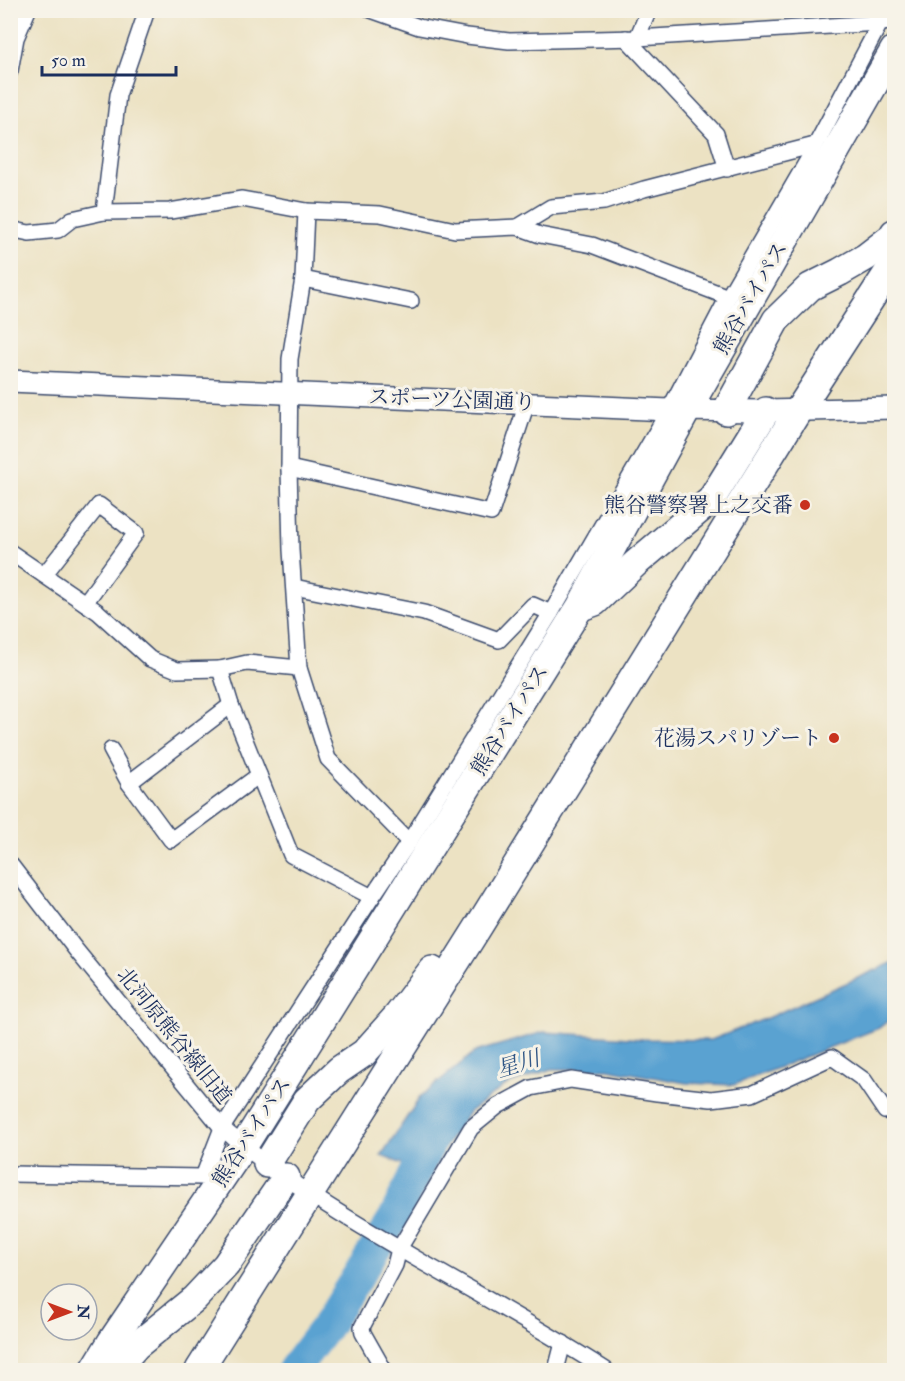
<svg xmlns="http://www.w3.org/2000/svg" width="905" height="1381" font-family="'IM FELL Double Pica','Noto Serif JP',serif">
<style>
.water{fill:#5aa2d1;stroke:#3a6898;stroke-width:1.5}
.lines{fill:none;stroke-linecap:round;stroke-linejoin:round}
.river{stroke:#5aa2d1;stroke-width:32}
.street-casing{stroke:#3a4a6d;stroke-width:18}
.secondary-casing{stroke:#3a4a6d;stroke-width:24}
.highway-casing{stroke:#3a4a6d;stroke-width:30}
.street{stroke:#fff;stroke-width:15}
.secondary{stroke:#fff;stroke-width:21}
.highway{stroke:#fff;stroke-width:27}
.poi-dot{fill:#c8321e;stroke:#f7f3e8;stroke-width:2}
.labels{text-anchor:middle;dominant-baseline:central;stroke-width:6;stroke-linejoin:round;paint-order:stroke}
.street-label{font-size:21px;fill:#1b2f5e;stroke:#f7f3e8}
.poi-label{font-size:21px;fill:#1b2f5e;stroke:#f7f3e8;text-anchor:end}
.water-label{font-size:22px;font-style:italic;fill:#315786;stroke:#f7f3e8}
</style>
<rect width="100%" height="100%" fill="#f7f3e8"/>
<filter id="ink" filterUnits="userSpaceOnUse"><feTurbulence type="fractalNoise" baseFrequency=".0167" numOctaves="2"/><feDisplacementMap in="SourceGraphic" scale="12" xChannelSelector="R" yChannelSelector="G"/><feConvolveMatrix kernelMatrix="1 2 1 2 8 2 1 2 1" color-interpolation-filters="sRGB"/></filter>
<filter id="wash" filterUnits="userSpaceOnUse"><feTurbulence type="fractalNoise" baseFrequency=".008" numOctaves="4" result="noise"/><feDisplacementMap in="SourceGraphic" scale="24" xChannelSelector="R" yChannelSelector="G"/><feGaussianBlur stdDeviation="1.35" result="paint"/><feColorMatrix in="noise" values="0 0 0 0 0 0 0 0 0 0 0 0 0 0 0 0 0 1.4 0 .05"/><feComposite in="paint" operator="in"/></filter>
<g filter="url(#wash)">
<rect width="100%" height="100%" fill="#ece2c3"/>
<path class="water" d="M894,962V1016L879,1028L734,1085L686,1083L608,1069H551L506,1085L469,1112L427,1173L381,1156L421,1096L475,1052L544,1032L643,1039L711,1040L767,1018Z"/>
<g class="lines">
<path class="river" d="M293,1370L325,1328L394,1218L436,1130"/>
</g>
</g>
<g filter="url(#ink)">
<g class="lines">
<defs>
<g id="street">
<path d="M371,10L419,27L467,36L509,41L637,38L894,22"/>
<path d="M626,38L716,134L727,169"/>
<path d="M637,38L649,10"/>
<path d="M10,71L16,38L28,10"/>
<path d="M306,211L303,279L290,359L289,468L291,550L299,668L328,759L409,842"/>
<path d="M104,212L118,95L147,10"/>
<path d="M518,227L551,207L604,202L644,189L815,145"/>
<path d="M10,229L29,233L58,230L72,219L104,212L170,211L242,199L306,211L380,214L455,230L518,227L540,235L592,245L728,297"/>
<path d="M303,279L411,301"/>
<path d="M289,468L491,513L527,403"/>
<path d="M10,552L98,612L150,659L177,670L220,669L231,705L291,855L372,897"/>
<path d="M44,575L99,505L136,533L85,603"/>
<path d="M294,587L424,613L499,640L533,605L551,613"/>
<path d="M220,669L247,663L299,668"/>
<path d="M111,750L129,783L171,840L259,775"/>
<path d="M129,783L231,705"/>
<path d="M10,864L76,950L222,1128C283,1181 353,1222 422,1262C484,1297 546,1332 606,1370"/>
<path d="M10,1174L203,1177L222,1128L372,897L409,842L551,613L669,410L728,297L810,156L887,10"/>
<path d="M384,1370L363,1333L362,1327L395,1265L399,1249L471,1128L498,1106L531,1088L571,1080L657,1093L711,1099L752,1094L832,1057L864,1080L885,1111L894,1108"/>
<path d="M556,1370L563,1343"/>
</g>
<path id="secondary" d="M10,381L669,410L766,411L894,408"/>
<g id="highway">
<path d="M726,411L776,320L810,287L840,272L866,257L892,237L894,233"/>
<path d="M584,606L595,602L636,563L711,500L766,411"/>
<path d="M267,1164L307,1100L339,1070L364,1053L398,1015L432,970"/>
<path d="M94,1370L111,1342L243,1147L580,607L687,410L894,50"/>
<path d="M115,1370L136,1346L194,1299L226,1265L286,1177"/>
<path d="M199,1370L477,929L798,411L894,263"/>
</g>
</defs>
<use href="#street" class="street-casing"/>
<use href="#secondary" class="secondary-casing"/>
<use href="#highway" class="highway-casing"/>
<use href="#street" class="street"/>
<use href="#secondary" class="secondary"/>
<use href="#highway" class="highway"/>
</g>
</g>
<g class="poi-dot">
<circle cx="805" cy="505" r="6"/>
<circle cx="834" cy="738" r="6"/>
</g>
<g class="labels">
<g class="street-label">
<text transform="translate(751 298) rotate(-60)">熊谷バイパス</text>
<text transform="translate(452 400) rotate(2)">スポーツ公園通り</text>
<text transform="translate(510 720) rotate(-58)">熊谷バイパス</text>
<text transform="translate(174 1036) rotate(51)">北河原熊谷線旧道</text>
<text transform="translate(252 1132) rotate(-57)">熊谷バイパス</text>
</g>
<g class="poi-label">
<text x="793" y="505">熊谷警察署上之交番</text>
<text x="822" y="738">花湯スパリゾート</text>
</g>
<g class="water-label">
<text transform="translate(518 1064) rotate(-17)">星川</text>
</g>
</g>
<rect width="905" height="1381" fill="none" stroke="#f7f3e8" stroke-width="36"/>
<g transform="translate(69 1312) rotate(90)"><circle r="28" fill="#f7f3e8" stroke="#9fa5b1" stroke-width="1.5"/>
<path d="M0-4.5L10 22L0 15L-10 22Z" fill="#c8321e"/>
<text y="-9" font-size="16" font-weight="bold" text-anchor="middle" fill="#1b2f5e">N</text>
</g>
<path d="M42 66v9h134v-9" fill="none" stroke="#1b2f5e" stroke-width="3"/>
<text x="51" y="66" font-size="18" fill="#1b2f5e" stroke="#f7f3e8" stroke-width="4.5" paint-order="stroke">50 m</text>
</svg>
